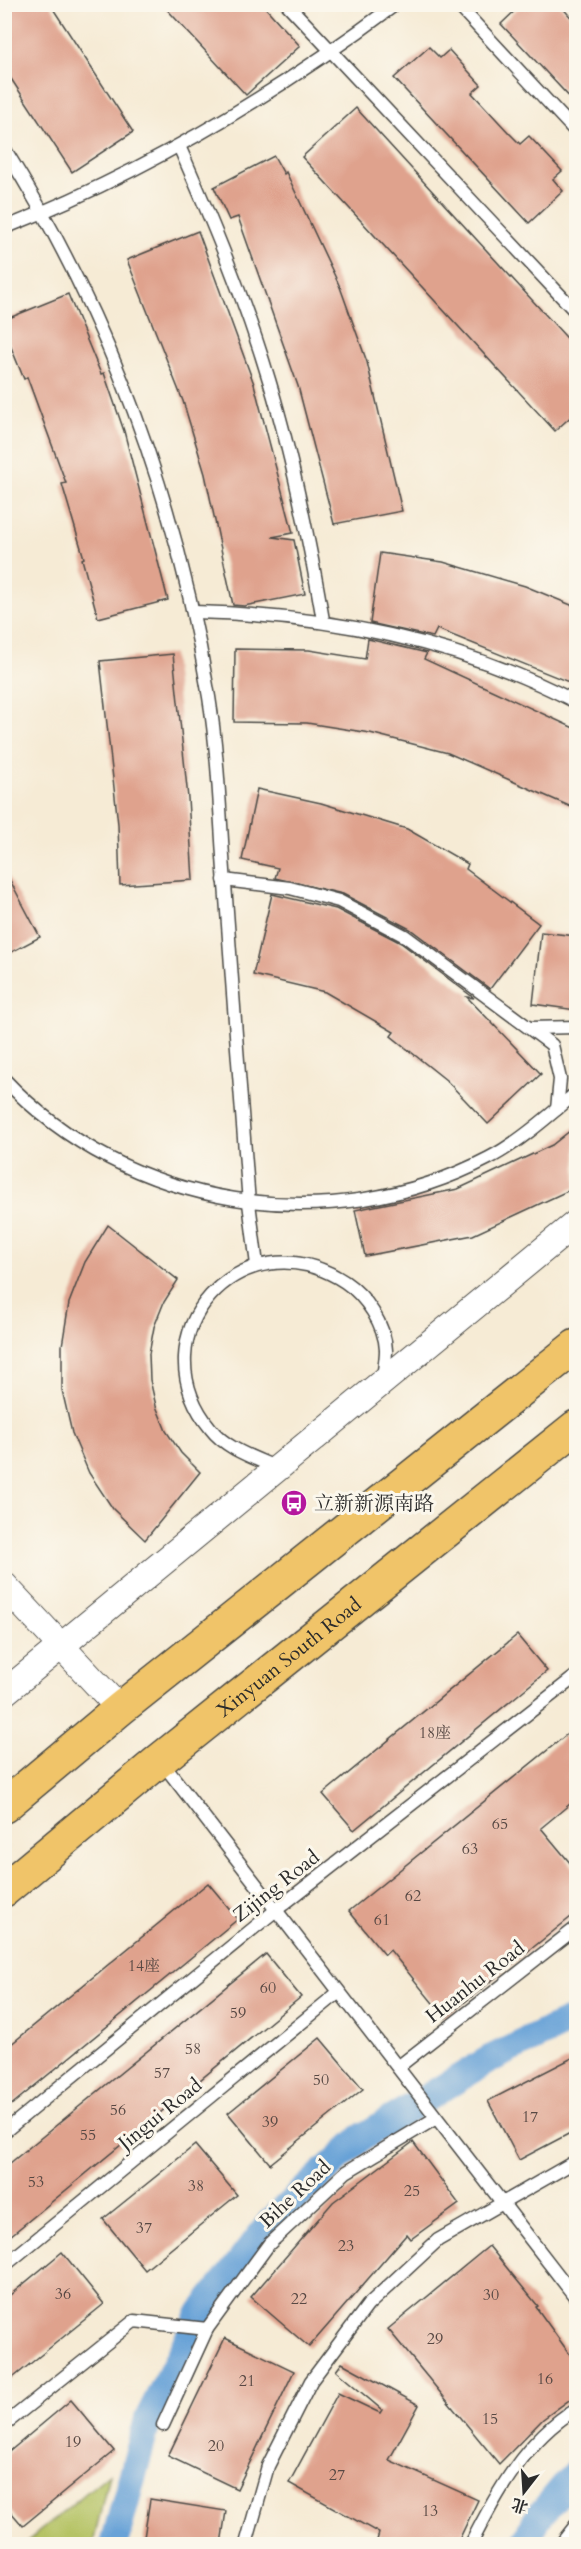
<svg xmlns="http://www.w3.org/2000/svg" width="581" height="2549" font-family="Cardo,'Noto Serif SC',serif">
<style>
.green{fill:#b5c365;stroke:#707748;stroke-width:1.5}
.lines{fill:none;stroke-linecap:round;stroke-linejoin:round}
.canal{stroke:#68a2d7;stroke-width:28}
.building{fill:#dfa28d}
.lane-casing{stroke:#494844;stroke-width:15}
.street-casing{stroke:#494844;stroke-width:28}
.primary-casing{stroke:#494844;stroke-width:36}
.lane{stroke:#fff;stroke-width:12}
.street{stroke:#fff;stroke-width:26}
.primary{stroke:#f0c469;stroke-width:33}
.labels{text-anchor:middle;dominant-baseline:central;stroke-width:6;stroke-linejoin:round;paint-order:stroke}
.number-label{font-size:16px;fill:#584944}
.poi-label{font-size:20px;fill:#2b2b2b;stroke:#fbf7ec;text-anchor:start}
.street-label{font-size:20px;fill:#2b2b2b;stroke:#fbf7ec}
</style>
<rect width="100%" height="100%" fill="#fbf7ec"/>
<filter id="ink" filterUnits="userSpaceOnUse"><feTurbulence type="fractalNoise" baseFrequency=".0167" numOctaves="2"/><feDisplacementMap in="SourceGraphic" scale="12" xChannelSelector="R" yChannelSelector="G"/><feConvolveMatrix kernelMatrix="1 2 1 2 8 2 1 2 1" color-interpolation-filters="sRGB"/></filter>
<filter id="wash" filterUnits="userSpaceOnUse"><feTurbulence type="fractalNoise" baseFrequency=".008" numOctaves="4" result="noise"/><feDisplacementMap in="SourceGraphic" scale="24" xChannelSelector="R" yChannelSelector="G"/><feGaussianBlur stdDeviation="1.35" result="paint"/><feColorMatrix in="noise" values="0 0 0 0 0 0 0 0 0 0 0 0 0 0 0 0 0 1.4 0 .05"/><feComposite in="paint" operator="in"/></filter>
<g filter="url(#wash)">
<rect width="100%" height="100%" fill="#f6ebd5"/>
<path class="green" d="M109,2474L93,2544H24Z"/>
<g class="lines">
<g class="canal">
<path d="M114,2544L148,2419L201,2313L273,2219L361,2138L490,2059L576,2018"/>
<path d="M524,2544L536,2520L576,2472"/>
</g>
</g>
<g id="blocks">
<g class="building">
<path d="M4,4H50L133,132L72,172L4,68Z"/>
<path d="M162,4H262L300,46L246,95Z"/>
<path d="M522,4H559L576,23V104L501,24Z"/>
<path d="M429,47L440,58L449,50L481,85L472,93L509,133L520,144L529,136L562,171L553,179L563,191L529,223L394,78Z"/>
<path d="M356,108L576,348V412L555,431L302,157Z"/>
<path d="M274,156L284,174L286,172L340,287L367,362L402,511L334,524L298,386L238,217L229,220L214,187Z"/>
<path d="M198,231L254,384L293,533L272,537L294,540L305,594L244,606L233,605L205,474L183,401L127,260Z"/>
<path d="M68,294L101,374L104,373L124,431L168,600L98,618L82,559L84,558L62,484L66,483L27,377L24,379L4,330V320Z"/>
<path d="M380,553L443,562L525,586L576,607V685L437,629L433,637L370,623Z"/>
<path d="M368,639L427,653L424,659L576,729V809L448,753L370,733L307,723L234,722L235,649L309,650L365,659Z"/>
<path d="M173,654L188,798L193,880L120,885L118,824L100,661Z"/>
<path d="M257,789L321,803L407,829L468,864L466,869L539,924L490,989L410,929L343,894L275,878L278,868L242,860Z"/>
<path d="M4,869L40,937L4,956Z"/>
<path d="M272,894L336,909L401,943L474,998L467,997L541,1074L488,1124L446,1080L391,1036L394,1032L325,992L253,975Z"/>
<path d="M541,932L576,936V1010L533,1004Z"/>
<path d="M576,1126V1187L473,1235L365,1256L355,1210L458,1189L552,1145Z"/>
<path d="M108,1225L178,1280L164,1302L154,1327L149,1354L150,1380L156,1406L166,1431L181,1453L200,1472L145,1540L113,1509L89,1473L72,1433L62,1390V1346L69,1303L85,1262Z"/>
<path d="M517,1635L547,1671L354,1830L323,1794Z"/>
<path d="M576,1727V1799L541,1828L576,1870V1913L445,2018L390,1950L385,1955L349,1911Z"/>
<path d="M208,1883L238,1919L4,2111V2050Z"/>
<path d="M266,1954L301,1997L4,2241V2168Z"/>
<path d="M320,2038L363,2089L270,2164L228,2113Z"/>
<path d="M576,2056V2130L519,2160L488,2101Z"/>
<path d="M413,2142L459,2204L411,2239L407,2234L309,2347L251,2297L333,2202Z"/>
<path d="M195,2145L237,2195L145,2270L103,2219Z"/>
<path d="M489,2246L538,2306L536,2307L576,2363V2395L543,2419L499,2464L388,2329Z"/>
<path d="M62,2252L104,2304L4,2385V2300Z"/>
<path d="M225,2338L294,2371L237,2489L168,2456Z"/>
<path d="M342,2363L419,2405L389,2460L478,2500L457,2544H376L379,2533L289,2483L338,2393L380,2413L382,2410L336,2371Z"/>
<path d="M71,2400L114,2451L23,2526L4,2504V2456Z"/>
<path d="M150,2499L226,2511L221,2544H143Z"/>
</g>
</g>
</g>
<g filter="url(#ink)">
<use href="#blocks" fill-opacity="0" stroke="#494844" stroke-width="1.5"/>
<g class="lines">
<defs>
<g id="lane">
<path d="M287,4L576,312"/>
<path d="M457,4L576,132"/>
<path d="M179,146C213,223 245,300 269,380C293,459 309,539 323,620"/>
<path d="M4,148C110,317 177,501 209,697C219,759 220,822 225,884C232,990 241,1097 249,1203L257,1265"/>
<path d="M4,228C144,173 276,94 396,4"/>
<path d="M194,612C327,615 457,640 576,702"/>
<path d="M224,880L290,888L339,901L405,936L552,1045L560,1079L557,1109"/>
<path d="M531,1028L576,1027"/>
<path d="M4,1079C127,1210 331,1241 489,1158C517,1144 551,1114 576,1093"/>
<path d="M277,1468C255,1458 226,1449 211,1429C134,1336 242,1215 345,1282C366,1296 385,1325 386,1350C386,1359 384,1369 383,1378"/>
<path d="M160,1760L576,2298"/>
<path d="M398,2067L576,1928"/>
<path d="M4,2132L276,1910L576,1676"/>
<path d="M4,2266L339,1992"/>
<path d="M4,2425L134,2321L207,2329"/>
<path d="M163,2425L207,2329L269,2244L346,2172L436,2118"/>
<path d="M246,2544L268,2466L311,2381L368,2305L438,2240L576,2161"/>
<path d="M471,2544C496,2494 526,2439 576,2409"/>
<path d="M561,2544L576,2525"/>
</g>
<g id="street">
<path d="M4,1585L120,1709"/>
<path d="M4,1693L576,1223"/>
</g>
<g id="primary">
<path d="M4,1806L120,1709L576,1346"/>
<path id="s1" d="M4,1890L160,1760L576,1427"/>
</g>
</defs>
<use href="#lane" class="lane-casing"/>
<use href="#street" class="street-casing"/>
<use href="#primary" class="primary-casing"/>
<use href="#lane" class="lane"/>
<use href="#street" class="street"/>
<use href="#primary" class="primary"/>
</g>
</g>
<defs>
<symbol id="bus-disc" viewBox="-11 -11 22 22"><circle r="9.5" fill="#b5179e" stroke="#fbf7ec"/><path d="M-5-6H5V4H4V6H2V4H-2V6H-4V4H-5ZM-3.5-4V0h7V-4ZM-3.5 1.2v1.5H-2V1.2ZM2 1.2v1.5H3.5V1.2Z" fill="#fff"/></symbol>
</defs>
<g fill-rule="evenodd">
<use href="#bus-disc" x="279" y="1488" width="30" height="30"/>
</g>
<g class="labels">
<g class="number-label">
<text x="435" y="1733">18座</text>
<text x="500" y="1824">65</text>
<text x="470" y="1849">63</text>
<text x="413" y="1896">62</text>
<text x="382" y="1920">61</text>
<text x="144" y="1966">14座</text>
<text x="268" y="1988">60</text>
<text x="238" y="2013">59</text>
<text x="193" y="2049">58</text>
<text x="162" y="2073">57</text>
<text x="321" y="2080">50</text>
<text x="118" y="2110">56</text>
<text x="530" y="2117">17</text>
<text x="270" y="2122">39</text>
<text x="88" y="2135">55</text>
<text x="36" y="2182">53</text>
<text x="196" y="2186">38</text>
<text x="412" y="2191">25</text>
<text x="144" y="2228">37</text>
<text x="346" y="2246">23</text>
<text x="63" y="2294">36</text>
<text x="491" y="2295">30</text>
<text x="299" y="2299">22</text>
<text x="435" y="2339">29</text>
<text x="545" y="2379">16</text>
<text x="247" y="2381">21</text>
<text x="490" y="2419">15</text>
<text x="73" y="2442">19</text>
<text x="216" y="2446">20</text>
<text x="337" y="2475">27</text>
<text x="430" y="2511">13</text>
</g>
<g class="poi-label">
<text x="314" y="1503">立新新源南路</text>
</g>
<g class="street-label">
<text stroke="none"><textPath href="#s1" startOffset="368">Xinyuan South Road</textPath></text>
<text transform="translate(276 1886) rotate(-38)">Zijing Road</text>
<text transform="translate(475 1982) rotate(-38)">Huanhu Road</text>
<text transform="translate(160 2114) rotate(-39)">Jingui Road</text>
<text transform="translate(295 2194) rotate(-43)">Bihe Road</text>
</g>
</g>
<rect width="581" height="2549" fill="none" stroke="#fbf7ec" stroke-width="24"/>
<g transform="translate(524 2492) rotate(197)" stroke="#fbf7ec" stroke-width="4.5" paint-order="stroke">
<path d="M0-4.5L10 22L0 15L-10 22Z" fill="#2b2b2b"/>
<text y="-9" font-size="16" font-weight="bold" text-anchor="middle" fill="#2b2b2b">北</text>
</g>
</svg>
